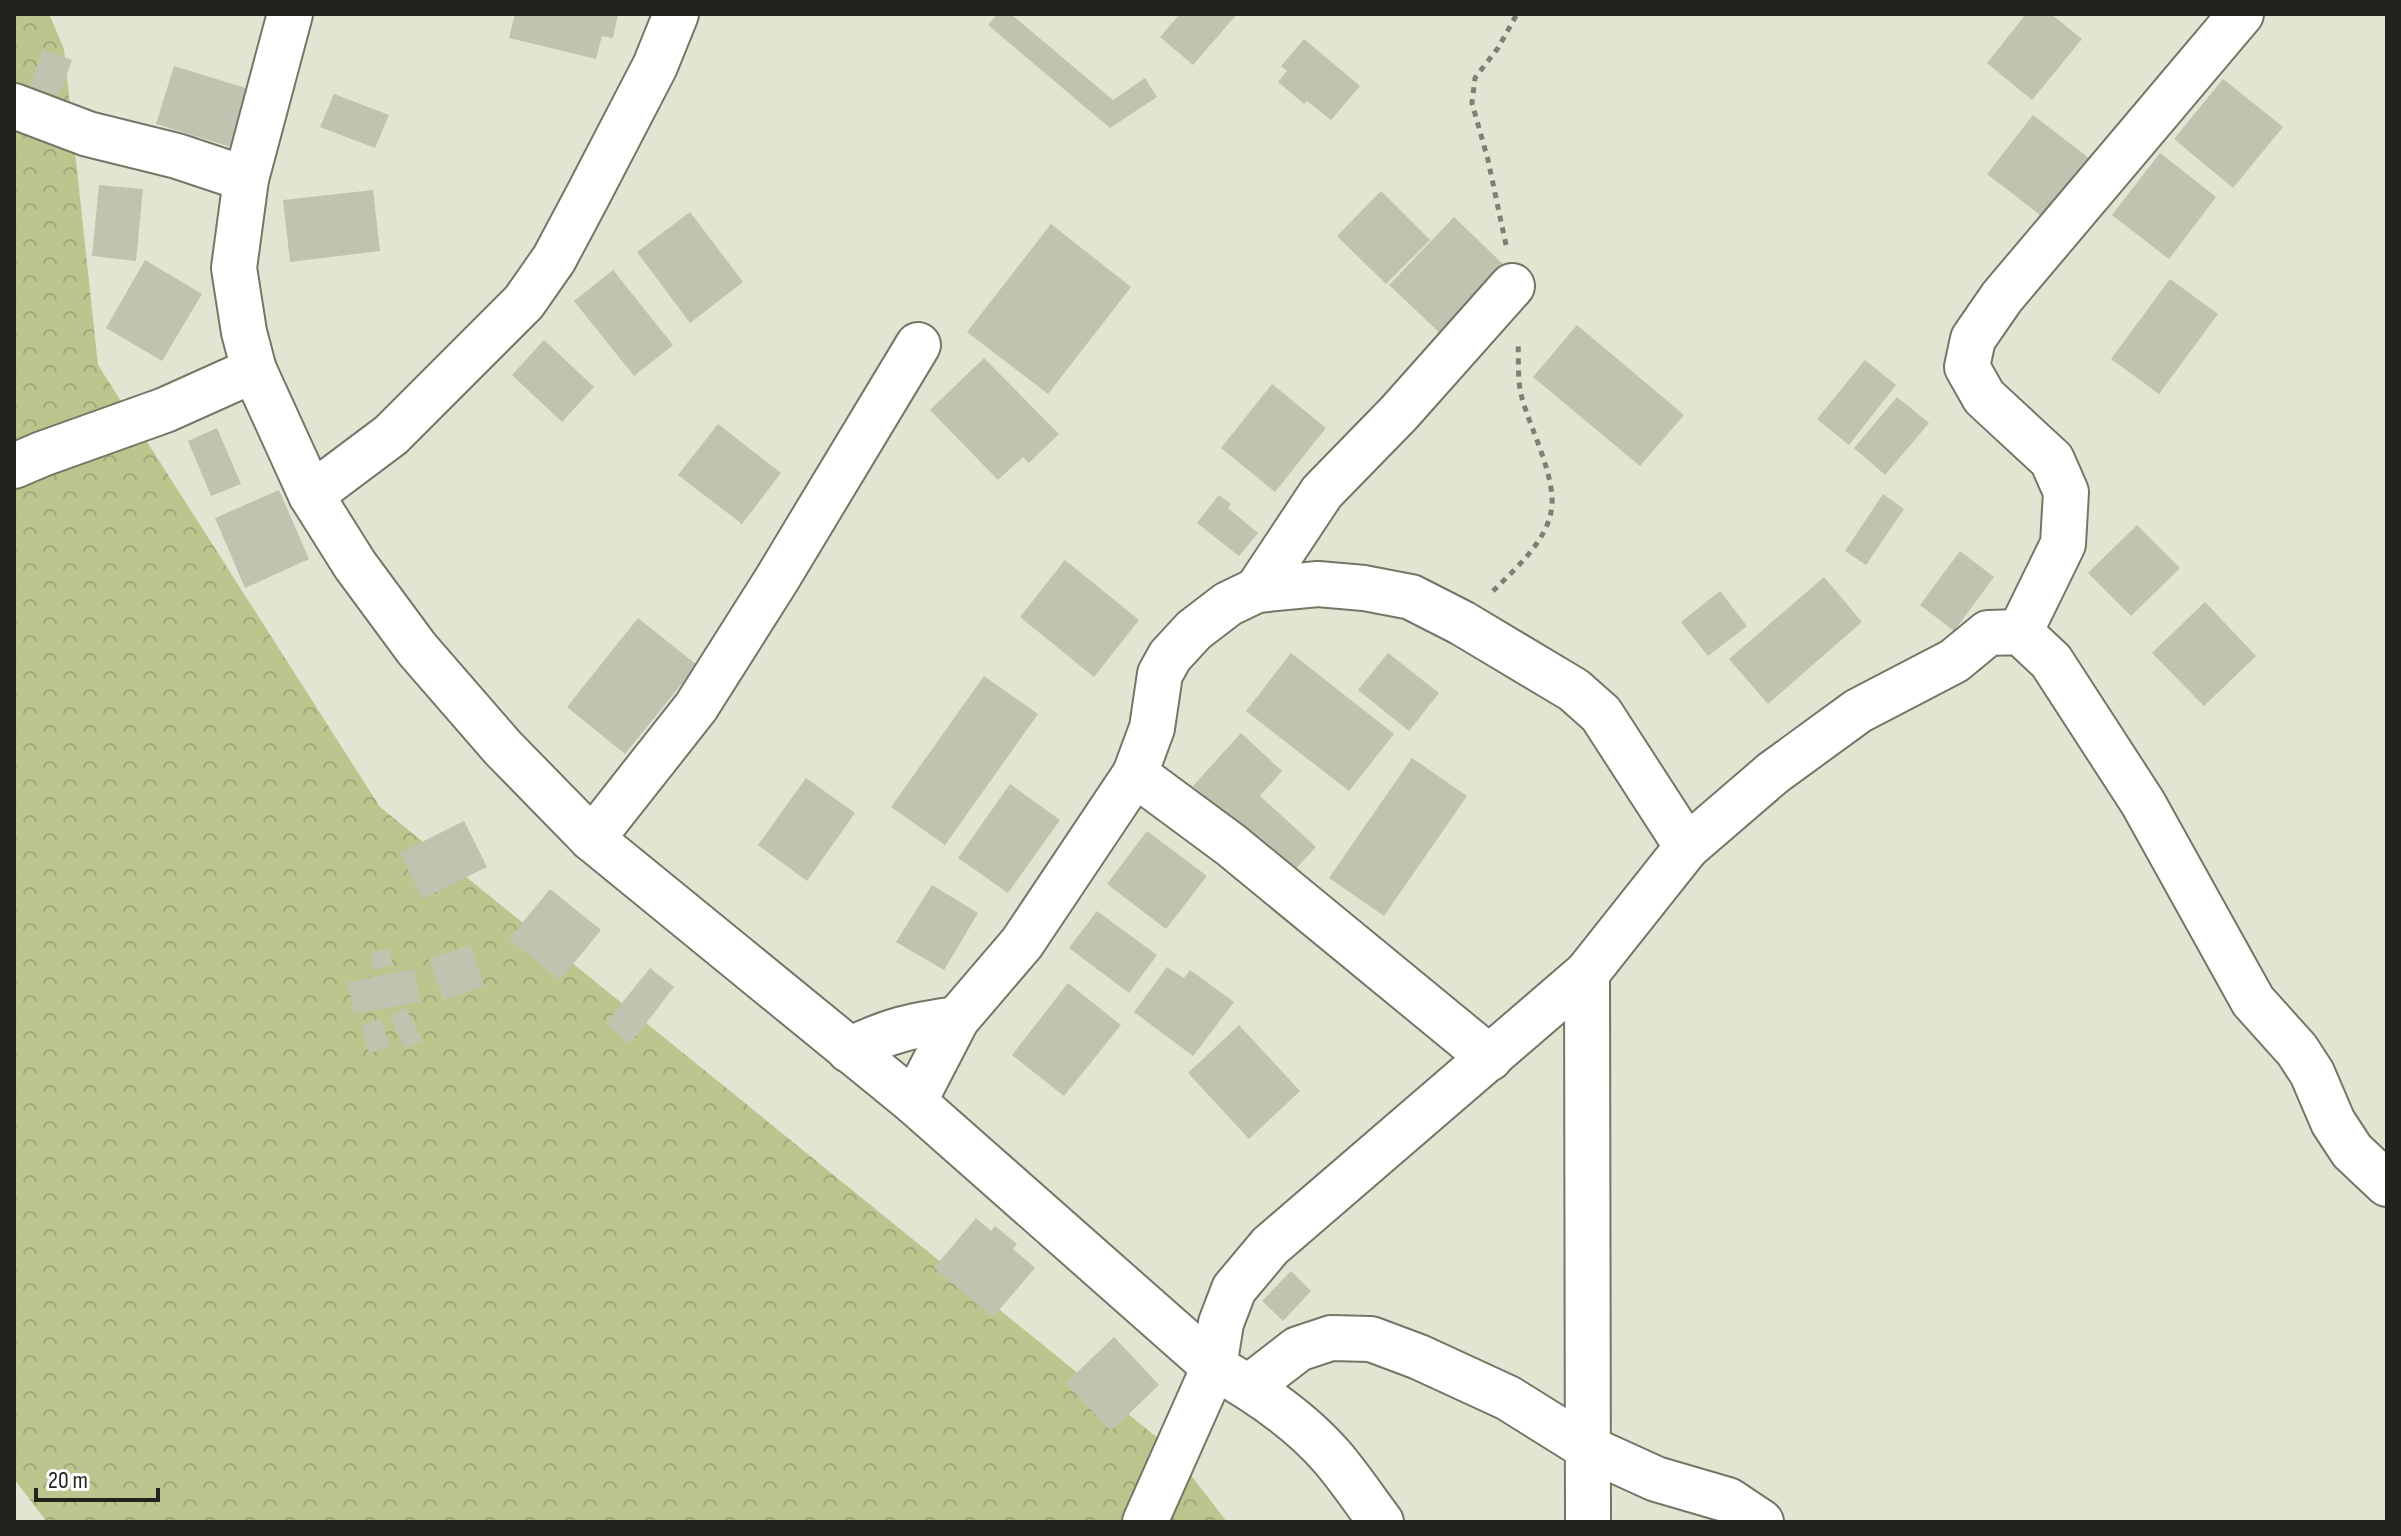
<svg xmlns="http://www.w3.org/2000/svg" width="2401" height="1536" font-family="'Sofia Sans Condensed',sans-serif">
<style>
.forest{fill:url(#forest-crowns)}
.building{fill:#c1c3b0}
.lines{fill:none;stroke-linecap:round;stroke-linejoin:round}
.street-casing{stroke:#747765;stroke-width:48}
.path{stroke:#7f8073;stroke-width:5;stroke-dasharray:6 6;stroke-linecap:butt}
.street{stroke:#fff;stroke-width:44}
</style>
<defs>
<pattern id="forest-crowns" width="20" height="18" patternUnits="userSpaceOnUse" patternTransform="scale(2)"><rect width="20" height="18" fill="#bec48d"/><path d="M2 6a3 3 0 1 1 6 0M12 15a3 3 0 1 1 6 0" fill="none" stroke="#a3a879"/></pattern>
</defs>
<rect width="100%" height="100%" fill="#e3e5d2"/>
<path class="forest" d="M14,14H49L64,49L98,365L380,807L1170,1448L1227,1522H47L14,1479Z"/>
<g class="building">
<path d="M515,14H618L613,38L602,36L596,59L509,38Z"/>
<path d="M997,14H1011L1113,100L1145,78L1157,97L1110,128L988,25Z"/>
<path d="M1180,14H1237L1193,65L1160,37Z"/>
<path d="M2026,14H2051L2082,39L2032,100L1987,63Z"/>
<path d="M1304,39L1360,86L1331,120L1307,101L1304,104L1278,82L1287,71L1281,66Z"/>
<path d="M43,49L72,60L59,96L30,86Z"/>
<path d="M174,66L252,90L234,148L156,124Z"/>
<path d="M2223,79L2283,127L2233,188L2174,139Z"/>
<path d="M334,94L389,115L375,148L320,127Z"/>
<path d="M2033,115L2094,162L2048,221L1987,174Z"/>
<path d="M2160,153L2216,197L2169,259L2112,215Z"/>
<path d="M99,185L143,189L136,261L92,256Z"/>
<path d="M373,190L380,251L290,262L283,200Z"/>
<path d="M1381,191L1430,240L1386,284L1337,236Z"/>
<path d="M690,212L743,282L690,323L637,252Z"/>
<path d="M1454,217L1506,267L1441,334L1389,285Z"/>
<path d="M1051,224L1131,287L1048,394L967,332Z"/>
<path d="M145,260L202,294L162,361L106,328Z"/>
<path d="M613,270L673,345L634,376L574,301Z"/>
<path d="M2170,279L2218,314L2159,394L2111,359Z"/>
<path d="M1577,325L1684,415L1640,466L1533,377Z"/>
<path d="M544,340L594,387L562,422L512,375Z"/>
<path d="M984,358L1059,434L1029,463L1023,457L998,480L930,410Z"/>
<path d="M1865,360L1896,385L1849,445L1817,419Z"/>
<path d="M1272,384L1326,428L1275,492L1221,448Z"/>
<path d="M1897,397L1929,423L1885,475L1854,448Z"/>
<path d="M718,424L781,473L742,524L678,475Z"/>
<path d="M217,428L241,484L211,496L188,441Z"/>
<path d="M279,490L309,559L245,588L215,518Z"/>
<path d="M1883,494L1904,509L1866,565L1845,551Z"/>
<path d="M1219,495L1231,504L1228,508L1258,533L1239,556L1197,523Z"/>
<path d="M2137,525L2180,568L2131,616L2088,573Z"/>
<path d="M1960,551L1994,577L1954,631L1920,605Z"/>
<path d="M1065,560L1139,620L1094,677L1020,617Z"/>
<path d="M1824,577L1862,622L1768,704L1729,659Z"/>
<path d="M1720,591L1747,626L1708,656L1681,622Z"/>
<path d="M2205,602L2256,656L2204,706L2152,653Z"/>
<path d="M638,618L697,665L625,754L567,707Z"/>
<path d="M1291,653L1394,734L1349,791L1246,711Z"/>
<path d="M1388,653L1439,693L1409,731L1358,690Z"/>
<path d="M984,676L1038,714L945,845L891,807Z"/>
<path d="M1241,733L1282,771L1260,796L1316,847L1290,875L1193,786Z"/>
<path d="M1412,758L1467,796L1384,916L1329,878Z"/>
<path d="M806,778L855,813L807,881L758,845Z"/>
<path d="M1010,784L1060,820L1008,893L958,858Z"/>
<path d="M464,821L487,867L422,899L400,853Z"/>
<path d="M1147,831L1207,876L1166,929L1107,884Z"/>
<path d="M932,885L978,913L944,970L896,942Z"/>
<path d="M550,889L601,930L560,980L509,939Z"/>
<path d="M1097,911L1157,955L1129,993L1069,948Z"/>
<path d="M471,945L484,986L443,1000L429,959Z"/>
<path d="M389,949L393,965L373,970L370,953Z"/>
<path d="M1167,967L1184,978L1190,970L1234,1002L1193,1056L1134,1012Z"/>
<path d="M650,968L674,987L630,1044L605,1024Z"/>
<path d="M414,969L420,1002L354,1014L348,982Z"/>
<path d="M1068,983L1121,1025L1064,1096L1012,1055Z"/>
<path d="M406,1008L422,1041L405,1049L389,1016Z"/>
<path d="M381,1019L390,1047L369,1053L361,1026Z"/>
<path d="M1239,1025L1300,1091L1249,1139L1188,1073Z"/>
<path d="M976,1218L991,1231L995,1226L1017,1244L1013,1249L1035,1268L993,1317L934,1268Z"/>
<path d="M1291,1271L1311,1291L1283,1321L1262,1301Z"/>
<path d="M1114,1337L1159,1385L1111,1431L1066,1383Z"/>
</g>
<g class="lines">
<defs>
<g id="street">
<path d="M290,14L246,179L234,268L244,332L254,370L311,495L355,565L417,649L503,748L592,839L914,1102L1214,1367C1257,1391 1300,1420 1332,1457C1350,1478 1365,1501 1381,1522"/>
<path d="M14,106L88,134L177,156L246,179"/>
<path d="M14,466L42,454L165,410L254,370"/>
<path d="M311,495L391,435L524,302L554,259L587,197L655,66L676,14"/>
<path d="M1257,590L1322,492L1399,413L1512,286"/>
<path d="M2020,632L2063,544L2066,492L2052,460L1984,397L1967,367L1973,339L2002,297L2241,14"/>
<path d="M592,839L696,707L777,579L918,345"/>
<path d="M1587,973L1588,1522"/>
<path d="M849,1050C890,1030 913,1025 957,1019"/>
<path d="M1490,1058L1231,845L1135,774L1152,728L1160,674L1170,656L1194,630L1228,604L1257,590L1318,584L1364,588L1411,597L1462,623L1574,690L1601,714L1687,847"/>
<path d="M914,1102L957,1019L1022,943L1135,774"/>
<path d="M1249,1387L1298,1349L1331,1338L1371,1339L1419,1357L1508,1398L1588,1448L1656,1479L1728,1500L1761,1522"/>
<path d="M1145,1522L1214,1367L1221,1323L1234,1289L1270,1246L1587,973L1687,847L1773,773L1858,711L1954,661L1988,633L2020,632L2051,661L2143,803L2253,1001L2297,1050L2312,1073L2333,1122L2352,1151L2387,1184"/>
</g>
</defs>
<use href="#street" class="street-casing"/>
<g class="path">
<path d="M1506,245L1488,160L1472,103L1475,78L1498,48L1517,14"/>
<path d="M1493,591C1515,569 1545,543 1551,512C1558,481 1530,428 1522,398C1517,381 1519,360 1518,342"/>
</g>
<use href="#street" class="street"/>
</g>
<rect width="2401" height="1536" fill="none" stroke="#22231c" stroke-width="32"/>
<path d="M36 1488v12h122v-12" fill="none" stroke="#22231c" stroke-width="4"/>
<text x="48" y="1488" font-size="24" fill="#22231c" stroke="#ffffff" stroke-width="6" paint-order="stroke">20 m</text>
</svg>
